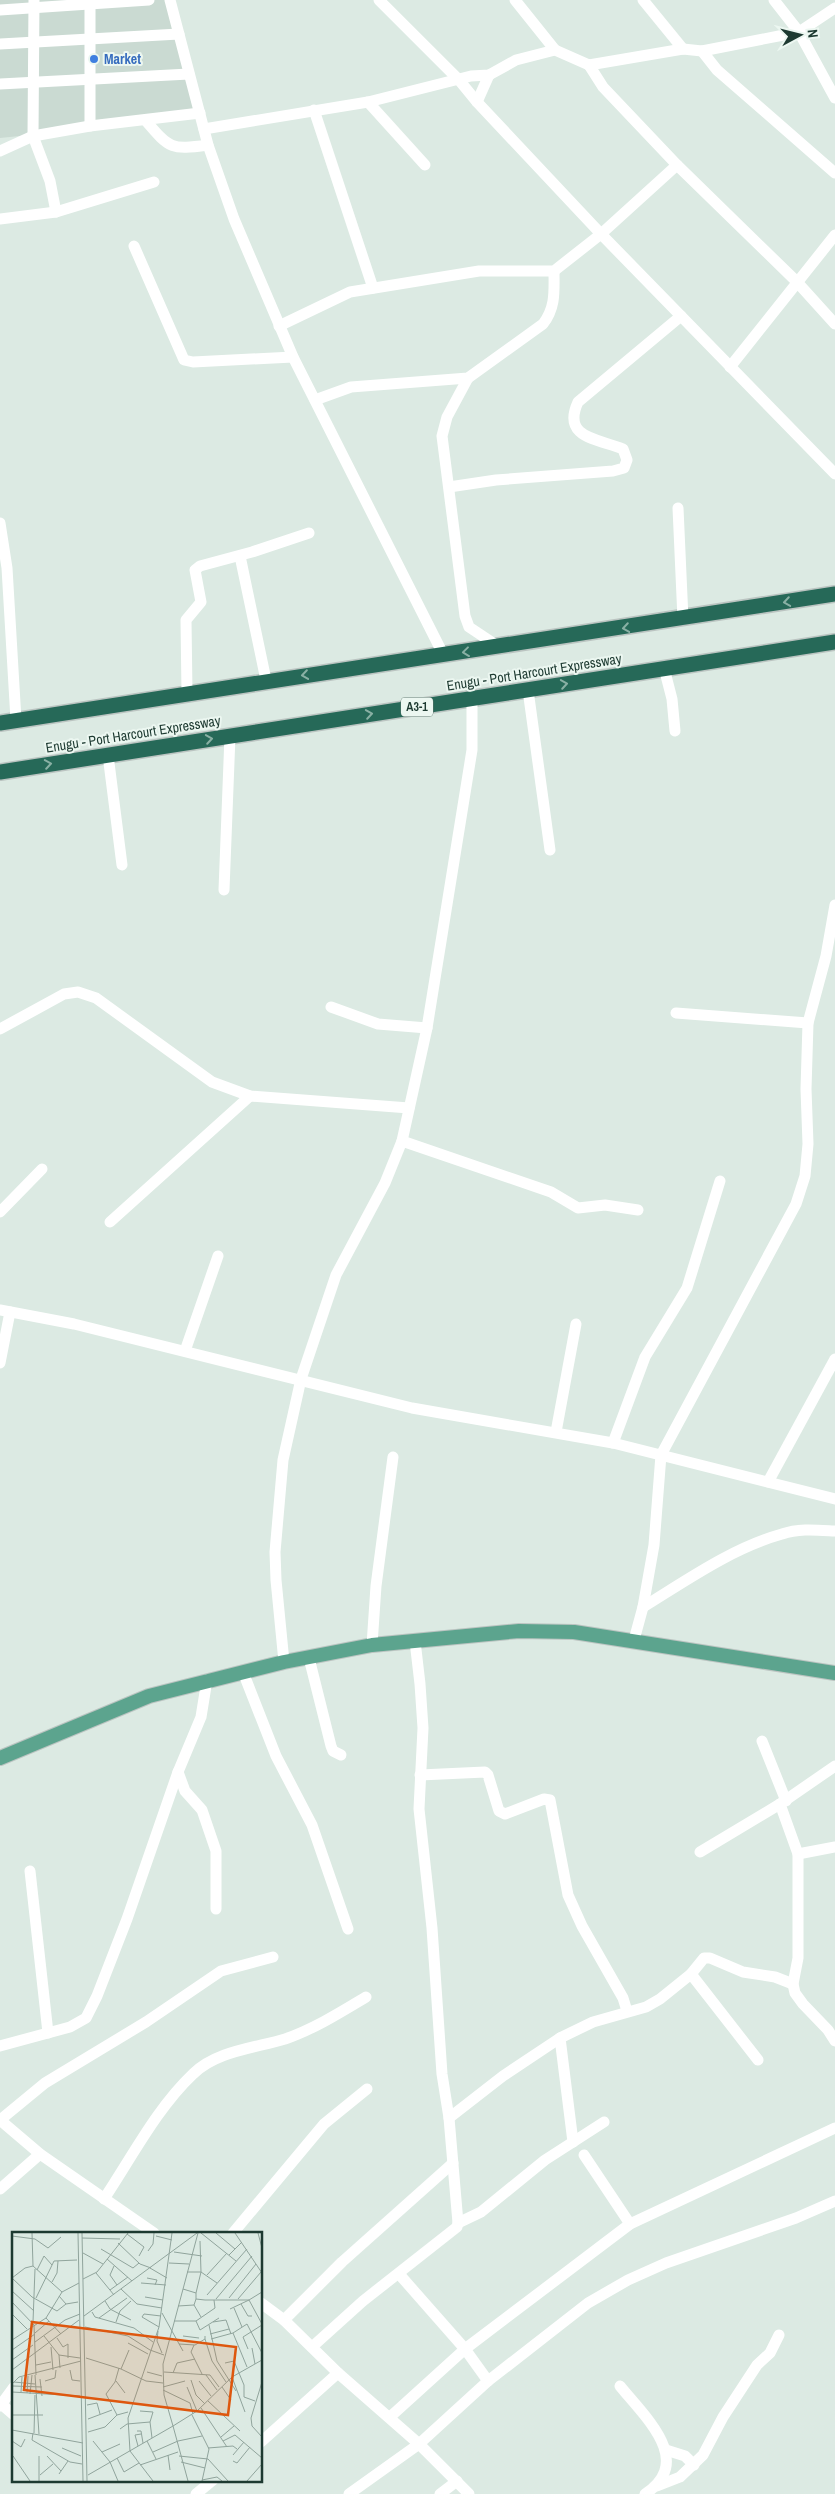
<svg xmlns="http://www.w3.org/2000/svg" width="835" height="2494" font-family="'Archivo Narrow',sans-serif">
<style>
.built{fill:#cadad2}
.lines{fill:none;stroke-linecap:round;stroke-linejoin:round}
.major-casing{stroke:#bbc4c1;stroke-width:16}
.highway-casing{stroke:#bbc4c1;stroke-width:18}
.minor{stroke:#fff;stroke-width:11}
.major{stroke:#5ca48e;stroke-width:14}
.highway{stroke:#266958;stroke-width:15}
.oneway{stroke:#89b0a4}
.shop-dot{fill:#3f7fe0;stroke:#ecf7f1;stroke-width:2}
.labels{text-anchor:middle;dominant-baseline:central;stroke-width:4;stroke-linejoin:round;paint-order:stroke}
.shield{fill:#ecf7f1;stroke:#5b736b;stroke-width:1}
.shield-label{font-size:12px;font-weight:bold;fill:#1d3a31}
.shop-label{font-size:14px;font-weight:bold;fill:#366cbe;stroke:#ecf7f1;text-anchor:start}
.street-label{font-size:14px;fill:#1d3a31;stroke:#ecf7f1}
.inset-road{fill:none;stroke:#90a49c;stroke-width:1}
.view{fill:#de570e;fill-opacity:0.15;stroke:#de570e;stroke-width:2.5}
.inset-edge{fill:none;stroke:#1d3a31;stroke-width:2.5}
</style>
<rect width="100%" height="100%" fill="#dceae3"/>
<path class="built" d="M0,0H173L205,117L0,138Z"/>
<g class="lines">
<defs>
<path id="major" d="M0,1758L149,1696L284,1662L372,1645L519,1631L574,1632L835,1673"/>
<g id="highway">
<path d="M0,723L835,594"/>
<path d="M0,772L835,642"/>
</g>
</defs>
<use href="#major" class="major-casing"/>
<use href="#highway" class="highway-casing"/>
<g class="minor">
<path d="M34,0L33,136L50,181L56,212"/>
<path d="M170,0L208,145L234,219L293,357L443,654"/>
<path d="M379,0L459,80L477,102L601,234L835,474"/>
<path d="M515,0L555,50"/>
<path d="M643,0L683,49"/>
<path d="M774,0L799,32L835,98"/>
<path d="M0,10L149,0"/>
<path d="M0,44L179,34"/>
<path d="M702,51L717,70L835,173"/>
<path d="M589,65L603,87L677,165L797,282L835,324"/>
<path d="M0,84L189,74"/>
<path d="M368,102L425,165"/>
<path d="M477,102L489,75"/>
<path d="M314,110L373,288"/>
<path d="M146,121C170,149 171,150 208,145"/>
<path d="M90,126V0"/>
<path d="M204,129L368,102L471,76L489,75L516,60L555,50L589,65L683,49L702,51L799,32L835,8"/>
<path d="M0,151L33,136L90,126L200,113"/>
<path d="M0,219L56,212L154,182"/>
<path d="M134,246L184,360L193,362L293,357"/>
<path d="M279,326L350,292L479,271H554L601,234L677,165"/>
<path d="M730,367L835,235"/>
<path d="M468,378L447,417L442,436L465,616L469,627L499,647"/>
<path d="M315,400L351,387L468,378L543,324C556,307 554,291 554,271"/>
<path d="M449,487L496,480L613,471L624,468L627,460L623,449C600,439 561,439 578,402L681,316"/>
<path d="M678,508L683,619"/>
<path d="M0,523L7,568L16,720"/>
<path d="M240,556L266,680"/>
<path d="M664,668L672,699L675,731"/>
<path d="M528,690L550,850"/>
<path d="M187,693L186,620L201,602L195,570L200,566L252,552L309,533"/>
<path d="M108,755L122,865"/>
<path d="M224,890L230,736"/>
<path d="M331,1007L378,1024L427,1028"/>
<path d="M676,1013L808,1023"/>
<path d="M0,1029L64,994L78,992L96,998L212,1082L250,1096L409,1108"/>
<path d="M402,1141L551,1192L578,1208L605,1205L638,1210"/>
<path d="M0,1212L42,1169"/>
<path d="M110,1222L250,1096"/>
<path d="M0,1310L74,1324L412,1408L613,1443L835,1499"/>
<path d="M185,1351L218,1256"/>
<path d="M0,1363L10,1312"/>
<path d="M556,1432L576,1324"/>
<path d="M613,1443L645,1357L687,1288L720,1181"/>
<path d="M768,1482L835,1359"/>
<path d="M643,1607C687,1580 732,1548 782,1534C799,1528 817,1530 835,1531"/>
<path d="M634,1640L643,1607L654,1545L661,1455L796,1204L805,1176L808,1144L806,1089L808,1023L826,956L835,905"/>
<path d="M372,1645L376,1586L393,1457"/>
<path d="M309,1658L331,1746L333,1751L341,1755"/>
<path d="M284,1662L276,1580L275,1552L283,1460L301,1379L336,1275L385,1183L402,1141L427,1028L472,750V698"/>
<path d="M243,1672L276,1756L312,1825L348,1929"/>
<path d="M762,1741L786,1801"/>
<path d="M178,1772L185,1791L202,1810L216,1851V1909"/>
<path d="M420,1775L485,1772L488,1775L499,1811L505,1814L544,1799L550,1800L568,1895L582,1926L623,1998L627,2011"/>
<path d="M780,1804L798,1854V1958L793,1984L795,1993L803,2004L828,2030L835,2041"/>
<path d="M700,1852L780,1804L835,1766"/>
<path d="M798,1854L835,1847"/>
<path d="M30,1871L48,2033"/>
<path d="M691,1974L758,2060"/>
<path d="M560,2038L573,2142"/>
<path d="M0,2046L70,2027L86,2018L97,1996L127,1919L178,1772L201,1717L207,1680"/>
<path d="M449,2118L503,2076L560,2038L593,2022L646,2007L660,1999L691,1974L704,1958H710L743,1972L775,1977L793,1984"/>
<path d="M0,2120L45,2083L146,2022L221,1971L273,1957"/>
<path d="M0,2120L40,2154L154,2233"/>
<path d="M584,2155L630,2224"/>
<path d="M0,2189L40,2154"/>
<path d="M104,2199C132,2157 157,2108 193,2074C216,2051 255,2048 285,2039C314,2029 341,2012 366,1997"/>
<path d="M458,2223L481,2212L545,2160L604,2122"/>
<path d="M233,2233L324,2124L367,2089"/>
<path d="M399,2274L465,2349L488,2381"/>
<path d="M261,2303L284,2320L338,2373L419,2444L469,2494"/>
<path d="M284,2320L342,2262L453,2163"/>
<path d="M312,2347L363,2301L457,2227L458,2223L449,2118L442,2074L432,1928L419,1809L423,1728L420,1684L415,1641"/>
<path d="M620,2386C645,2417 695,2461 645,2494"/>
<path d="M1,2404L14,2415"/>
<path d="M0,2406L14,2387"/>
<path d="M390,2417L465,2349L630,2224L835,2128"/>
<path d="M261,2442L338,2373"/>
<path d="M666,2450L685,2456L694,2465"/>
<path d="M657,2486L680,2477L703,2455L723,2417L757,2365L770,2353L779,2335"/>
<path d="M196,2494L213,2480"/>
<path d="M349,2494L419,2444L488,2381L588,2303L628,2280L666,2263L796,2218L835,2201"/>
<path d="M440,2494L457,2481"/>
</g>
<use href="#major" class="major"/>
<use href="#highway" class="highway"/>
</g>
<defs><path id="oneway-chevron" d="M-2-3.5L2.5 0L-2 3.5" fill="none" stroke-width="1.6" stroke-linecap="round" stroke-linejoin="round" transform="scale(1.25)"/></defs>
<g class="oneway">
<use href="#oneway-chevron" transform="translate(787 602) rotate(171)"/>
<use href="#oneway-chevron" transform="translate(626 628) rotate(171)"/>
<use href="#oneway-chevron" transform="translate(466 652) rotate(173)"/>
<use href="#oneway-chevron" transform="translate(305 675) rotate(172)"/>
<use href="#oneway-chevron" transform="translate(564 684) rotate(-9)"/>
<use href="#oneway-chevron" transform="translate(369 714) rotate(-9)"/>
<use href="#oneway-chevron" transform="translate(209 739) rotate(-9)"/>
<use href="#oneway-chevron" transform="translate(48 764) rotate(-9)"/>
</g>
<circle class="shop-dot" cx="94" cy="59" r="5"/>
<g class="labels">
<rect class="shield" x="401" y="697.5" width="32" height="19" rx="4"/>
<g class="shield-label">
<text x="417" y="707">A3-1</text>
</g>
<g class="shop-label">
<text x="104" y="59">Market</text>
</g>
<g class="street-label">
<text transform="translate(534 672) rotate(-9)">Enugu - Port Harcourt Expressway</text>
<text transform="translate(133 734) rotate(-9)">Enugu - Port Harcourt Expressway</text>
</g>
</g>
<g transform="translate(12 2232)">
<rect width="250" height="250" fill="#dceae3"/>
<path class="inset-road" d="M20,1L21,34L50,60M66,1L71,249M70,1L75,249M189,1L224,29M204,1L223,17M223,1L250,41M246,1L250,16M115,2L132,15L127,24M0,4L23,7L36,16L49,5M144,4L160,8M70,6L108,7M106,11L128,32L139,36M89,17L121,36L127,31M136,19L141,12L142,1M162,20L190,24M71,21L91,32M217,23L230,10M95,27L120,49M157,31L177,32M102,34L98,43L105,53M138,36L155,46M25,38L32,24L40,33M175,40H189L205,51M84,41L102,63M195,43L215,21M0,46L20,65L45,79L54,72M0,46L13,36L21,34M135,46L145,48L143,53M71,47L85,40L116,1M40,50L45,41L46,29M129,51L154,53M109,57L125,72L150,76M171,57L184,61V67L193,68H237L250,60M98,58L116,45M0,59L22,79M184,61L189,40L188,9M195,63L235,17M47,64L54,72L66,70M133,65L151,68M24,66L42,29L65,28M217,66L244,32M184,67L182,73L189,85M204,67L240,24M226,67L249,40M93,69L98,77L119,88M0,70L22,93L24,143M229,72L236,84H240M166,74L182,73M222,76L230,95M218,77L237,68L250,92M80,80L83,85L122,96L141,110M150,81L171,119M0,82L15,97M72,84L185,1M34,86L49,102M87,86L115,66M162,89H184L203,76L202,68M184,89L188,98L207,86M21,90L23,37M104,90L108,79L119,69M201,90L214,88L219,102M197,93L205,129L224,159M73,95L116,104L138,118L152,123M147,95L130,85L132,82L149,84M146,99L145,109L150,121M23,101L37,89M221,101L235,135M198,102L217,97M32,104L47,123L48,136M171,104L187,106M45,106L51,115L56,112V126M193,107L200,129L214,150M199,107L221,101L235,92L250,121M0,108L34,86L50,60L67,51M23,110L53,88L68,82M116,111L136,122M167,112L183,113L193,107V104M182,113L179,120L190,142M39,115L41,138M240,116L243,132M236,117L231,105L250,93M0,118L23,102M47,123L68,126M74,126L109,137L134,149L151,151M0,128L21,113M213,131L222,129L232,153V165L243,169M24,133L39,130M109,137L117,118M0,138L67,88M58,138L60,148L68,149M135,140L150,144M152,140L198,143L207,155M161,141L165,131L183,127M23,143L27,202M194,143L205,158M220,145L233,180M28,147L30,164M179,148L184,163L193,172M33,149L43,146L44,138M104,149L113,161M187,149L199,164M2,150L23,152M250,150L239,186L240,194L250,205M0,152L7,145L69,129M1,154L30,155M151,155L173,149M175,155L185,179M210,155L219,168M151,158L178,171L181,182M0,160L68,164M9,160L10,145M15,161L16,144M18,162L20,143M196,169L228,199M75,173L85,171L88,182M189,176L215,215M128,179L141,180L138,190M0,183H31M105,183L94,162L103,150L107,136M180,183L197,217L190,249M76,187L100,178M108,197L115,192L138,190L140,206M0,198L71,211M125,199H129L131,211M76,200L93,195L105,183L116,180M21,201L20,208L58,230L70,232M22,201L23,163M209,205L222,194M0,209L9,215L13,207M81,209L98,230L106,249M135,209L144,227M211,209L223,203L250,226M126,214L123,203L129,202M50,216L69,224M196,216L221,214L225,217M90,220L108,212M141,220L166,209L190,204M156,223L158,238M221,223L232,210M1,224L18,249M27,224V249M35,224L49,239M167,224L196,227L216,249M105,226L112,240L127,231M221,229L225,231L238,215M169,230L193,236M128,233L166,220M47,242L56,229M28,243L41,232M76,243L161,194L152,163L151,132L186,1M190,248L205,245L210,249M141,249L118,219L116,186L147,95L160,1M176,249L161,194L185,179L220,145L250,128M235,249L250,232"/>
<path class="view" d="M20,90L224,115L216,183L12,158Z"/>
<rect width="250" height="250" class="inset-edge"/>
</g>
<g transform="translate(800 35) rotate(83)" stroke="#ecf7f1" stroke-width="4" paint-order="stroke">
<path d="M0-4L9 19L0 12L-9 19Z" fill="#1d3a31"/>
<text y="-8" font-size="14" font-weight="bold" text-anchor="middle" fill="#1d3a31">N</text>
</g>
</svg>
